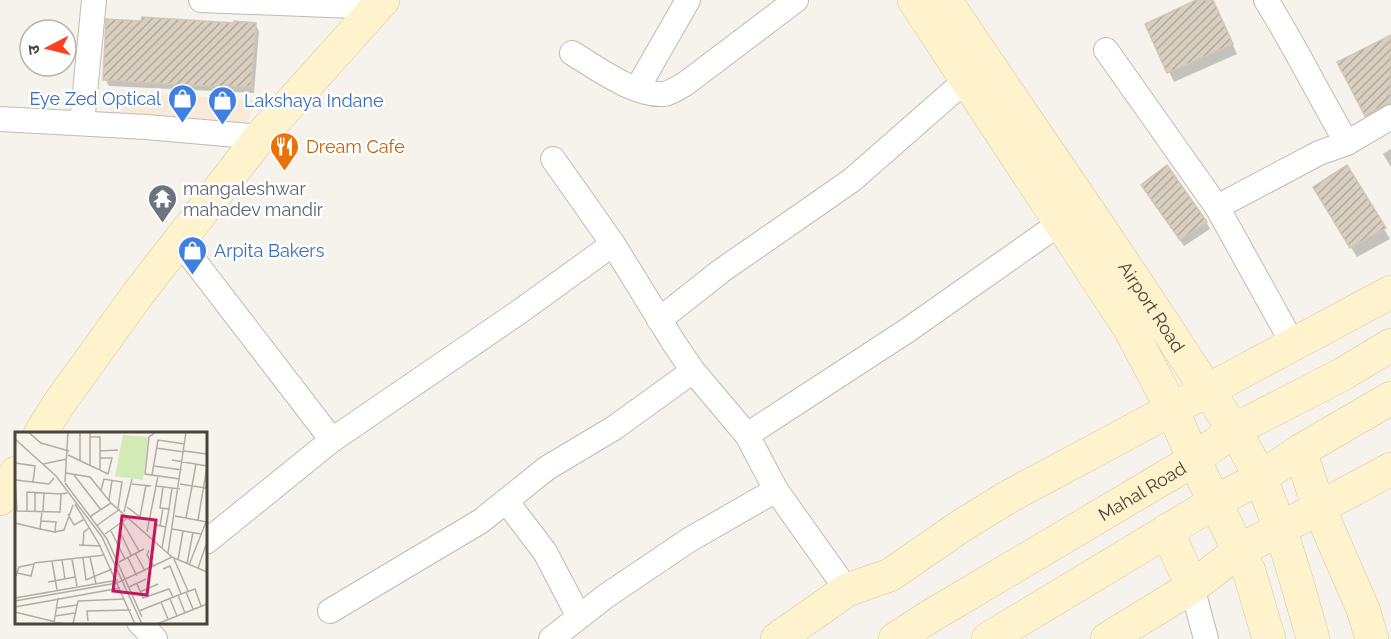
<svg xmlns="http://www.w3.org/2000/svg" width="1391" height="639" font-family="Raleway,'Noto Sans Devanagari',sans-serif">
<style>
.commercial{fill:#f7ead8}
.shadow{fill:#0003}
.building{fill:url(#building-hatch);stroke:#d3c7b4;stroke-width:1.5}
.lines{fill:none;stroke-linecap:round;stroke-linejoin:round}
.street-casing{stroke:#c2bbae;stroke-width:26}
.secondary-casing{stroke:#d6c79b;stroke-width:34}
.street{stroke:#fff;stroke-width:24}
.secondary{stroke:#fff3cd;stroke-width:33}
.labels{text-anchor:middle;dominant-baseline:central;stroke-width:5;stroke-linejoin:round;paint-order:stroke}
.shop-label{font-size:18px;fill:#366cbe;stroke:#fff;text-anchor:start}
.food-label{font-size:18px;fill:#c56008;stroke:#fff;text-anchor:start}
.worship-label{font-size:18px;fill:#5b616d;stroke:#fff;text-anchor:start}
.street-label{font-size:18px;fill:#4b4439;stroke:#fff}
.inset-road{fill:none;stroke:#b2ada4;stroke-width:1.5}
.view{fill:#c2185b;fill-opacity:0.15;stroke:#c2185b;stroke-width:3}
.inset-edge{fill:none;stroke:#4b4439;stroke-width:3}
</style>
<defs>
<pattern id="building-hatch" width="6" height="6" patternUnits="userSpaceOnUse" patternTransform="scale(1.5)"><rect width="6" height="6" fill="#d8cfc1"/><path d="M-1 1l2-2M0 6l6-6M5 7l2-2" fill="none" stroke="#b1aa9e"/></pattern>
</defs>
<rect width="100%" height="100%" fill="#f6f3ec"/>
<path class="commercial" d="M113,91L258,100L240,135L109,125Z"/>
<g class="shadow">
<path d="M1200,0H1212L1237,54L1174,82L1147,24Z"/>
<path d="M143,23L255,24L259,31L254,93L109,86L105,79Z"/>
<path d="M1391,45V114L1371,125L1366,115Z"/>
<path d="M1391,149V167L1383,154Z"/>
<path d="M1347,167L1390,239L1357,257L1320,197Z"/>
<path d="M1147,192L1206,222L1210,229L1184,246Z"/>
</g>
<g class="building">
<path d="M1196,0H1213L1233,44L1167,73L1145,24Z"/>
<path d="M142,17L234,23V21L256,23L251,87L205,86L103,80L106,19L141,21Z"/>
<path d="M1391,35V103L1384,105L1365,116L1337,62Z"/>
<path d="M1167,165L1207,222L1180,240L1141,185Z"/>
<path d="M1347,165L1386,228L1350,248L1313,187Z"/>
</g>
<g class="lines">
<defs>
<g id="street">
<path d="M201,0L378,7"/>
<path d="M1266,0C1295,46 1319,96 1347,143"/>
<path d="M1106,50L1217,207L1293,344"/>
<path d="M572,53C597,68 634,96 664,94C671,93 679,87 685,84L796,0"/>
<path d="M637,89L688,0"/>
<path d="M0,119L146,127L260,137"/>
<path d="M82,123L94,0"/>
<path d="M553,159L613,244L674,343L693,371L747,435L776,490L847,590"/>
<path d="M1217,207L1319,153L1347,143L1391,117"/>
<path d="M179,241L332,440"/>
<path d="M659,320L721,271L852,180L966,80"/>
<path d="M747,435L908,330L1060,223"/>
<path d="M506,501L545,552L579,617"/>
<path d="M206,542L332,440L519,312L613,244"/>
<path d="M1192,587L1206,639"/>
<path d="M330,611L481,521L547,468L614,428L693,371"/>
<path d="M139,622L155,639"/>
<path d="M551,639L606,596L689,540L776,490"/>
</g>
<g id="secondary">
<path d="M914,0L1130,329L1172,409L1194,460L1249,571L1269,639"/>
<path id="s1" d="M945,0C1023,117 1104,231 1180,349C1207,392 1240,433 1261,480C1283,531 1298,585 1313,639"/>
<path d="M40,434L58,405L138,294L260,137L383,0"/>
<path d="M1300,451L1319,508L1363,609L1372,639"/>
<path d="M0,499L16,473"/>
<path d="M1167,530L1192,587"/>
<path d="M777,639L847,590L890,575L961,526L1008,497L1391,292"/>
<path id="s2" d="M895,639L929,617L1194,460L1234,430L1343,374L1391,345"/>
<path d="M988,639L1215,502L1260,478L1300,451L1391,398"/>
<path d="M1107,639L1192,587L1239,551L1391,469"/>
</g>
</defs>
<use href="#street" class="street-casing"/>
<use href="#secondary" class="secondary-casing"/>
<use href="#street" class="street"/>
<use href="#secondary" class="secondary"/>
</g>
<defs>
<symbol id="shop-pin" viewBox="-11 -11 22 30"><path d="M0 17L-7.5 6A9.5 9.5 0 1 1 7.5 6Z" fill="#3f7fe0" stroke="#fff"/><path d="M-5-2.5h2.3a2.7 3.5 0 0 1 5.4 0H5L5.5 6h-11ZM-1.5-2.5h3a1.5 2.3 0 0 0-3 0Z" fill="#fff"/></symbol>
<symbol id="restaurant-pin" viewBox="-11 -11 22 30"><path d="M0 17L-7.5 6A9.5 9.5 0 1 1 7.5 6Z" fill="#e8710a" stroke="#fff"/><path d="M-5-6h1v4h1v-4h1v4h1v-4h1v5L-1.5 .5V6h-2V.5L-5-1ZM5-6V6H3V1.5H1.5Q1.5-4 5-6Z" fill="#fff"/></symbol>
<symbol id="temple-pin" viewBox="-11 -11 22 30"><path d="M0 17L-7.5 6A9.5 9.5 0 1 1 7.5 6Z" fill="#6b7280" stroke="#fff"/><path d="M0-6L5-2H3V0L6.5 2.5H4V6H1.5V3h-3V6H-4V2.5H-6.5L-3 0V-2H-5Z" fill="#fff"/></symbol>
</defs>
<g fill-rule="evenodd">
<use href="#shop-pin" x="166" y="82" width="33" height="45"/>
<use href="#shop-pin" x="206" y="84" width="33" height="45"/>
<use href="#restaurant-pin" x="268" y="130" width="33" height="45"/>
<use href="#temple-pin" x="146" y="182" width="33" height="45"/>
<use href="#shop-pin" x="176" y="234" width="33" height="45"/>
</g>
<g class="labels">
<g class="shop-label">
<text x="161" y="98" text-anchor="end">Eye Zed Optical</text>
<text x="244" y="100">Lakshaya Indane</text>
<text x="214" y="250">Arpita Bakers</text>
</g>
<g class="food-label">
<text x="306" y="146">Dream Cafe</text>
</g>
<g class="worship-label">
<text x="183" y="188">mangaleshwar<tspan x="183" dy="21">mahadev mandir</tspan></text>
</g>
<g class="street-label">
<text stroke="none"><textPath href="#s1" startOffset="370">Airport Road</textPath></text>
<text stroke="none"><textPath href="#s2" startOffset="288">Mahal Road</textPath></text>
</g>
</g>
<g transform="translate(15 432)">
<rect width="192" height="192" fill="#f6f3ec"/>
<path d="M108,3L133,5L128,48L100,44Z" fill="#d2eab5"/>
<path class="inset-road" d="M13,0L26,11L54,19M65,0V28M75,0V33M141,0L134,5L130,42L165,47M75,5H85V38M0,7L41,44L87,105L127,192M141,16L169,20M85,19L103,18M169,19L192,22M53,23L93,42L97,26H85M157,28L192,34M0,31L20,34L18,50M28,32L52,27M139,34L167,38M51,41L75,45L96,71L157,125M59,43L86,78M137,43L143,8L170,12M0,48L2,79L45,80L46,62L52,61M1,48L34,52L39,46M50,50L53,0M50,51L92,107L127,185M117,52L136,54M165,52L177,54L181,32M141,54L165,57M86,58L89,47L107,50L103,76M94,68L97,48M60,72L84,112L120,192M112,75L125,85L131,53M154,77L157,56M12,79V60L46,62M28,79L29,61M20,80V60M109,80L117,47M53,82L59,93L68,88M76,84L96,71M160,84L192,90M171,86L177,54L192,56M183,88L192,35M0,91L25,97L27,79M108,91L124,119M81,94L105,77M145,94L148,76M25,97L40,100L41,90L26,89M157,97L186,102M96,99L110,127M40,100L49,98L58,73M132,100L143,44M90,102L114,85M106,102L116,123M138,108L141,93L151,95M64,113L86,114M68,113L69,100L74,96M147,116L154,77L145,76L148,55M134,118L132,123L139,135M120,121L130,139M153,121L171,0M75,125L81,152M68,126L71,148L97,137M113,126L122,144M57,127L62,154M159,127L173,159M47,128L50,147M163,128L168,99M37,129L42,158M104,130L129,117M19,131L90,123M172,132L178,100M174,133L191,90M183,136L192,110M0,145L2,141L4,135L19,132L16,144L2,141M33,150L60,145M122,152L128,166L154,157L158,165M114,155L131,147M125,160L143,152M171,160L178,177M166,162L180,157L186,174M163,163L170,181M0,166L103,148M155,167L162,184M0,169L102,151L157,125L192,140M63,169L110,167M146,170L153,187M0,175L105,156M42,176L62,173M124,179L166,162L155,134L148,137M0,180L49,192M40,184L60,181M73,189L72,179L116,178M39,191L43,166M58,192L63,169M142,192L192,172"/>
<path class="view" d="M107,84L141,88L132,163L98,159Z"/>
<rect width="192" height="192" class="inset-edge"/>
</g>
<g transform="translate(48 48) rotate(263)"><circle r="28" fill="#ffffff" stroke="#b7b4b0" stroke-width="1.5"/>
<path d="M0-4.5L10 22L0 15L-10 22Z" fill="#fc3f1d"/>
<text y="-9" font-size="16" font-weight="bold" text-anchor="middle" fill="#4b4439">उ</text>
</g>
</svg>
